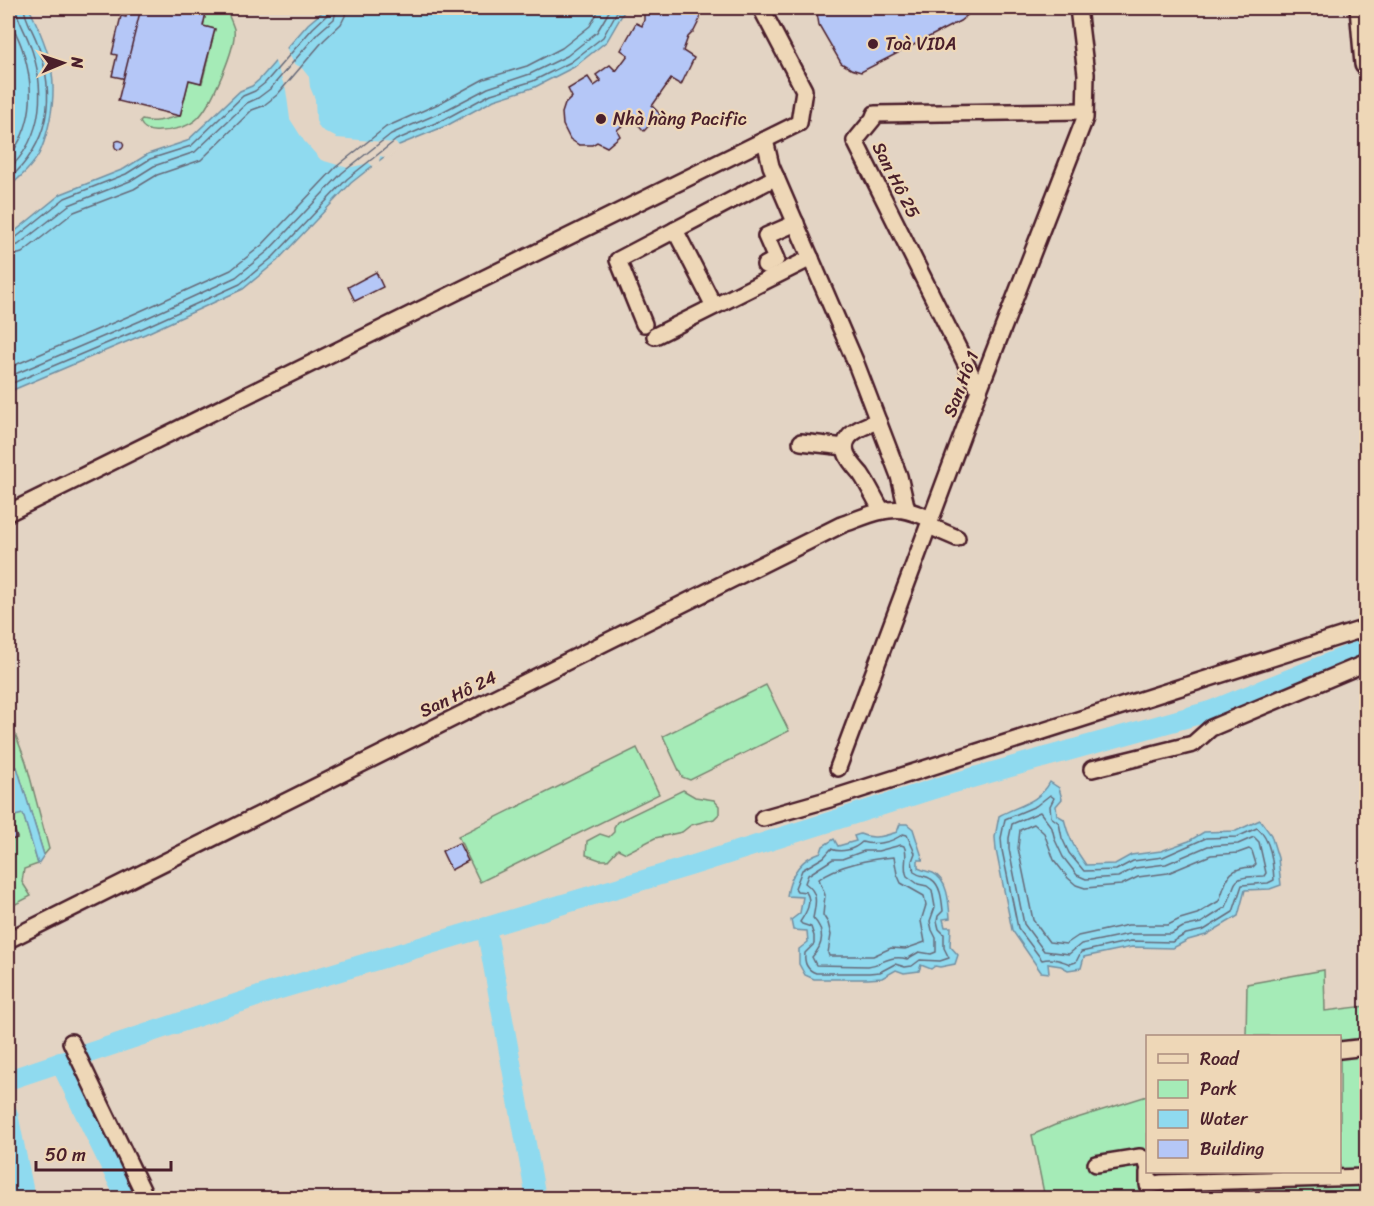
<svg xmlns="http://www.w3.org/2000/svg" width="1374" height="1206" font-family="Sriracha,sans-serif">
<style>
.green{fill:#a5ebb7;stroke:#788571;stroke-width:1.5}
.water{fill:#8fdaef;stroke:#738fa1;stroke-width:1.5}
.pier{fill:#e3d4c4}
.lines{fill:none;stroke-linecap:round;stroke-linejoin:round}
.shore{stroke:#666a79;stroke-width:1.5}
.canal{stroke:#8fdaef;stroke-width:20}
.building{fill:#b5c7f7;stroke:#4a1f2b;stroke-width:1.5}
.street-casing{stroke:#4a1f2b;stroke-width:20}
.secondary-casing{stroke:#4a1f2b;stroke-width:26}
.street{stroke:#eed7b7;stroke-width:15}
.secondary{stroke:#eed7b7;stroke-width:21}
.poi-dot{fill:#4a1f2b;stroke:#eed7b7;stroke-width:2}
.labels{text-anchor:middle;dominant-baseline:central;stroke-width:4.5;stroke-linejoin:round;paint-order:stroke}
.poi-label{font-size:18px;fill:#4a1f2b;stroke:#eed7b7;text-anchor:start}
.street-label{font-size:18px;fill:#4a1f2b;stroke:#eed7b7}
</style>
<rect width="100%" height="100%" fill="#e3d4c4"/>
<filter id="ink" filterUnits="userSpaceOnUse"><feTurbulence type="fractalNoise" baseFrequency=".0167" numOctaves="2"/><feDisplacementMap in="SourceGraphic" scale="12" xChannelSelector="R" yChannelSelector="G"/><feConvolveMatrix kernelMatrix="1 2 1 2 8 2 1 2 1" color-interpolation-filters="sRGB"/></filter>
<g filter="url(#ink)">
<g class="green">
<path d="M207,8H226C228,15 232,22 234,29C237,47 211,105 198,118C189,127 172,131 159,131C151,132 144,130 140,122L142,120C157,124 167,118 180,116L189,80L202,83L215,29L203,26Z"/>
<path d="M766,685L789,731L690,780L682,777L663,736Z"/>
<path d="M8,715L26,762L49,849L44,855L17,768L8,770Z"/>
<path d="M637,748L659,794L480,882L458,836Z"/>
<path d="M683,790L695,797L714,800L719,806V814L714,819L691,825L682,832L655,838L626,853L618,849L608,860H600L586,855L587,841L600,834L609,837L614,832V827L617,822Z"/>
<path d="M23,813L38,864L24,869L22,882L31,896L8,908V815L11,817Z"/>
<path d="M1324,970L1325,1011L1366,1006V1198H1045L1032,1135L1055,1125L1147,1096L1148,1172H1340V1036H1246L1247,984Z"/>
</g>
<g class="water">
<path d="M8,8H29C50,51 60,80 48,128C46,136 43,146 39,154C32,167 19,178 8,188Z"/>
<path d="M327,8H626L607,41L574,67L535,87L494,100L448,125L399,145L351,183L277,261L243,289L145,334L8,392V237L61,194L124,169L148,154L187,141L240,91L252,86L260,79L308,24Z"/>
<path d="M17,767L44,855L38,864L23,814L11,817L8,815V770Z"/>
<path d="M1050,782L1059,788L1062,799L1056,806L1057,815L1064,819C1068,837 1075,850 1086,865L1115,864L1131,855L1161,851L1189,841L1204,832L1236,831L1260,820L1271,835L1278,858L1281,885L1270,889L1245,890L1238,916L1206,935L1188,940L1173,948L1132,947L1084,957L1081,968L1068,970L1061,966L1048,964L1049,973L1041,972L1012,930L996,850L995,837L999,816C1017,806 1040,802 1050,782Z"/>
<path d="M900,824H907L913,829L923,860H918V868C924,871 927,871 933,873C948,880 949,903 950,918L943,919L945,927H951L950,946L958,955L955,964L940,967L935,966L931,969L921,965L919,971L904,973L896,970L882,978L868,979H814L805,975L799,964V949L808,942L807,931L793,930L791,920L800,913L803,897L787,896C790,874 800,859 821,852L823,846L834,839L838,846L856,841L854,836L860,834C873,840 884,836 897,832Z"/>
</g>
<path class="pier" d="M285,45L294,64L301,67L309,77L310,87L315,99L316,121L320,129L337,138L395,143L401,147L388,158L380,156L379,162H382L375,168L369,163L348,168L321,160L304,141L290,119L286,90L274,59Z"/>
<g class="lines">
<g class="shore">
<path d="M8,13C11,25 18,36 22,48C35,87 35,125 8,158"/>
<path d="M8,170C45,136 46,86 29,42C25,31 17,19 16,8"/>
<path d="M8,180C51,142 56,94 37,42C33,31 25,19 24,8"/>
<path d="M8,240L14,239L65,198L126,174L150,159L191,146L243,96L255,91L265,83L313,28L328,14L330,8"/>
<path d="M8,248L18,245L69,205L130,181L154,166L195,152L247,103L258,98L270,89L318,33L334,19L337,8"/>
<path d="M8,257L22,253L74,212L134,189L157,175L201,160L252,110L263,106L277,95L324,40L341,24L345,16L346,8"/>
<path d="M8,368L136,313L231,270L262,245L336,167L386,127L438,104L484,79L527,66L562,48L590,26L600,8"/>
<path d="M8,377L140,321L236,277L268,251L342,173L391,134L442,112L488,88L530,74L567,56L597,32L611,8"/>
<path d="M8,385L143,328L240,284L273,257L347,179L396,140L445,119L491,94L533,81L571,62L603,37L619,8"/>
<path d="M1050,795L1054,798L1050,806L1051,817L1059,823L1062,838L1069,853L1084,871L1116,870L1133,861L1163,857L1206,838L1237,837L1257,828C1271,839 1273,863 1274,880L1268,883L1242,885L1233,912L1204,930L1186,934L1172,942L1131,941L1081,952L1076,962L1070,964C1061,960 1052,957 1042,960L1018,928L1002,850L1001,838L1005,819L1036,806Z"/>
<path d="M1040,812L1052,828L1055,840L1063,857L1077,875L1086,879L1118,877L1135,868L1166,864L1208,846L1238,844L1254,837L1259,842L1266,873L1264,876C1228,877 1239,879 1226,907L1201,923L1183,927L1171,934H1129L1081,944L1069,954L1044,951L1024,924L1009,849V838L1012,824Z"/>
<path d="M1034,824L1044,833L1054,860L1068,878L1076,885L1085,888L1121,885L1138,877L1168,873L1211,855L1238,853L1249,849L1252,851L1256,864L1253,867C1225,868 1228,879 1219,901L1197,914L1180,919L1168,925H1128L1078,936L1066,944L1049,942L1033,920L1018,848L1020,830Z"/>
<path d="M903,834L907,835L915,853L912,861L914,872C921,877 925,875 931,879C941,885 942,901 943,911L938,916L937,921L939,929L944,934V948L949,958L940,961L920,960L912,966L905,967L895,964L880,972L869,973H816C807,970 804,962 805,953L814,944V936L811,927L802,924L800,922C806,913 813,902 806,892L797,891L795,888L802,870L824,857L831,849C841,853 854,850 862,842C875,846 893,842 903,834Z"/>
<path d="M901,845L904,846C909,856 902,865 907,876L918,884L927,886L932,890L935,907L930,921L932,930L936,938V952L931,954L919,952L907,959C891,954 883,964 868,966L816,965L812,957C824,945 825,930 813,918C816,903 819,893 805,883L808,875L833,859H842L864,851H878Z"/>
<path d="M894,857L897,874L901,883L924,896L926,905L921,921L925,942L905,949L891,948L873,956H829L828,953L831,935L828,923L823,915L825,895L819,879C837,865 871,859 894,857Z"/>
</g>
<g class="canal">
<path d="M486,927L536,1198"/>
<path d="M60,1062L126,1198"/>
<path d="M8,1080L277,990L690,866L943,786L1210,711L1366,648"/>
<path d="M8,1114L25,1198"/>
</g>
</g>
<g class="building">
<path d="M128,8H145L142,21L147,22L138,62L131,60L127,79L112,76L117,55L112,54L121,16L126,17Z"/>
<path d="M141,8H207L203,26L215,29L201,83L189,80L180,116L118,101Z"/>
<path d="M644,8H701L700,19L694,31L688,37L683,51L694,58L681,85L671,79L652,106L660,114L644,131L632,118L617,130L620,136L607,147L597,142L592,145H579L570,139L563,125L562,113L565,104L572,97L568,89L588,77L594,86L601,81L596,75L610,65L616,71L628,55L621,50L636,23L642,26L644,20Z"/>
<path d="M826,8H976L960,21L861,72L851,69L841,63L819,25L817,13Z"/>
<circle cx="119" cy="145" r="4.5"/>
<path d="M376,272L383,287L355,301L348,287Z"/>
<path d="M11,818L17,838L8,841V820Z"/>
<path d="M459,843L468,861L451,870L442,851Z"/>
</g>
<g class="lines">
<defs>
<g id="street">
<path d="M765,140L771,166L855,361L899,476L907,510"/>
<path d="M675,230L714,306"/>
<path d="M765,265L776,259L766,236L796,223"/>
<path d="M644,324L618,260L776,177"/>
<path d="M655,336L811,258"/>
<path d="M979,390L855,141L873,119L875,114L1085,111"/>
<path d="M878,421C864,426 838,435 847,455C850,462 856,468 861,474C869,486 875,499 882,511"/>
<path d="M801,442L845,447"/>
<path d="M8,513L799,123L804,90L761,8"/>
<path d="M929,526L957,538"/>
<path d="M838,768L979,390L1085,118L1086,74L1078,8"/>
<path d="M1092,769L1193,744L1211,728L1366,663"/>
<path d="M763,818L830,799L1366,628"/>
<path d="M8,940L841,525C862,518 886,505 908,511C916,513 924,516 931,519"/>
<path d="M71,1042L146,1198"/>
<path d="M1340,1050L1366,1047"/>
<path d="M1096,1164L1140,1157L1146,1160L1148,1166"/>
<path d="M1148,1172V1185L1162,1183L1366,1177"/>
</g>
<path id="secondary" d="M1361,8L1366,64"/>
</defs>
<use href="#street" class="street-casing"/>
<use href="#secondary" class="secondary-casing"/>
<use href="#street" class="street"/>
<use href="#secondary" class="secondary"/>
</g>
</g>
<g class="poi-dot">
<circle cx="873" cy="44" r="6"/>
<circle cx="601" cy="119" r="6"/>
</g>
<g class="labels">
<g class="poi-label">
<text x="885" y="44">Toà VIDA</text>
<text x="613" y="119">Nhà hàng Pacific</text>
</g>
<g class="street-label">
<text transform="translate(896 180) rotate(63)">San Hô 25</text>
<text transform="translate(961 384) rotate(-69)">San Hô 1</text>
<text transform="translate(458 694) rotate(-26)">San Hô 24</text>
</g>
</g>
<rect width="1374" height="1206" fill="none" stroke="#eed7b7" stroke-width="30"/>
<rect x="15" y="15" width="1344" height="1176" fill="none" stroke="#4a1f2b" stroke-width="2" filter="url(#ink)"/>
<rect x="1146" y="1035" width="195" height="138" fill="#eed7b7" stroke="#ac8d7f" stroke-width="1.5"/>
<rect x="1158" y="1054" width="30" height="9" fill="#eed7b7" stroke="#ac8d7f" stroke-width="1.5"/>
<text x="1200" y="1065" font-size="18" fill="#4a1f2b">Road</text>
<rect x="1158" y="1080" width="30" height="18" fill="#a5ebb7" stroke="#ac8d7f" stroke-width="1.5"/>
<text x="1200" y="1095" font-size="18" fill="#4a1f2b">Park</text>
<rect x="1158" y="1110" width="30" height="18" fill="#8fdaef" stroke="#ac8d7f" stroke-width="1.5"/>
<text x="1200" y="1125" font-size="18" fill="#4a1f2b">Water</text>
<rect x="1158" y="1140" width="30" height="18" fill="#b5c7f7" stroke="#ac8d7f" stroke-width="1.5"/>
<text x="1200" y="1155" font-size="18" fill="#4a1f2b">Building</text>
<g transform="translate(63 63) rotate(88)" stroke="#eed7b7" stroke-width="4.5" paint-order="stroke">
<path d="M0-4.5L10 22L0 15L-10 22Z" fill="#4a1f2b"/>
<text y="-9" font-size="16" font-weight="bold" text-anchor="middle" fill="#4a1f2b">N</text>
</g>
<path d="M36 1161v9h135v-9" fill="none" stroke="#4a1f2b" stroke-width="3"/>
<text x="45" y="1161" font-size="18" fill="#4a1f2b" stroke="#eed7b7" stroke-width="4.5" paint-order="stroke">50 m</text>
</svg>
